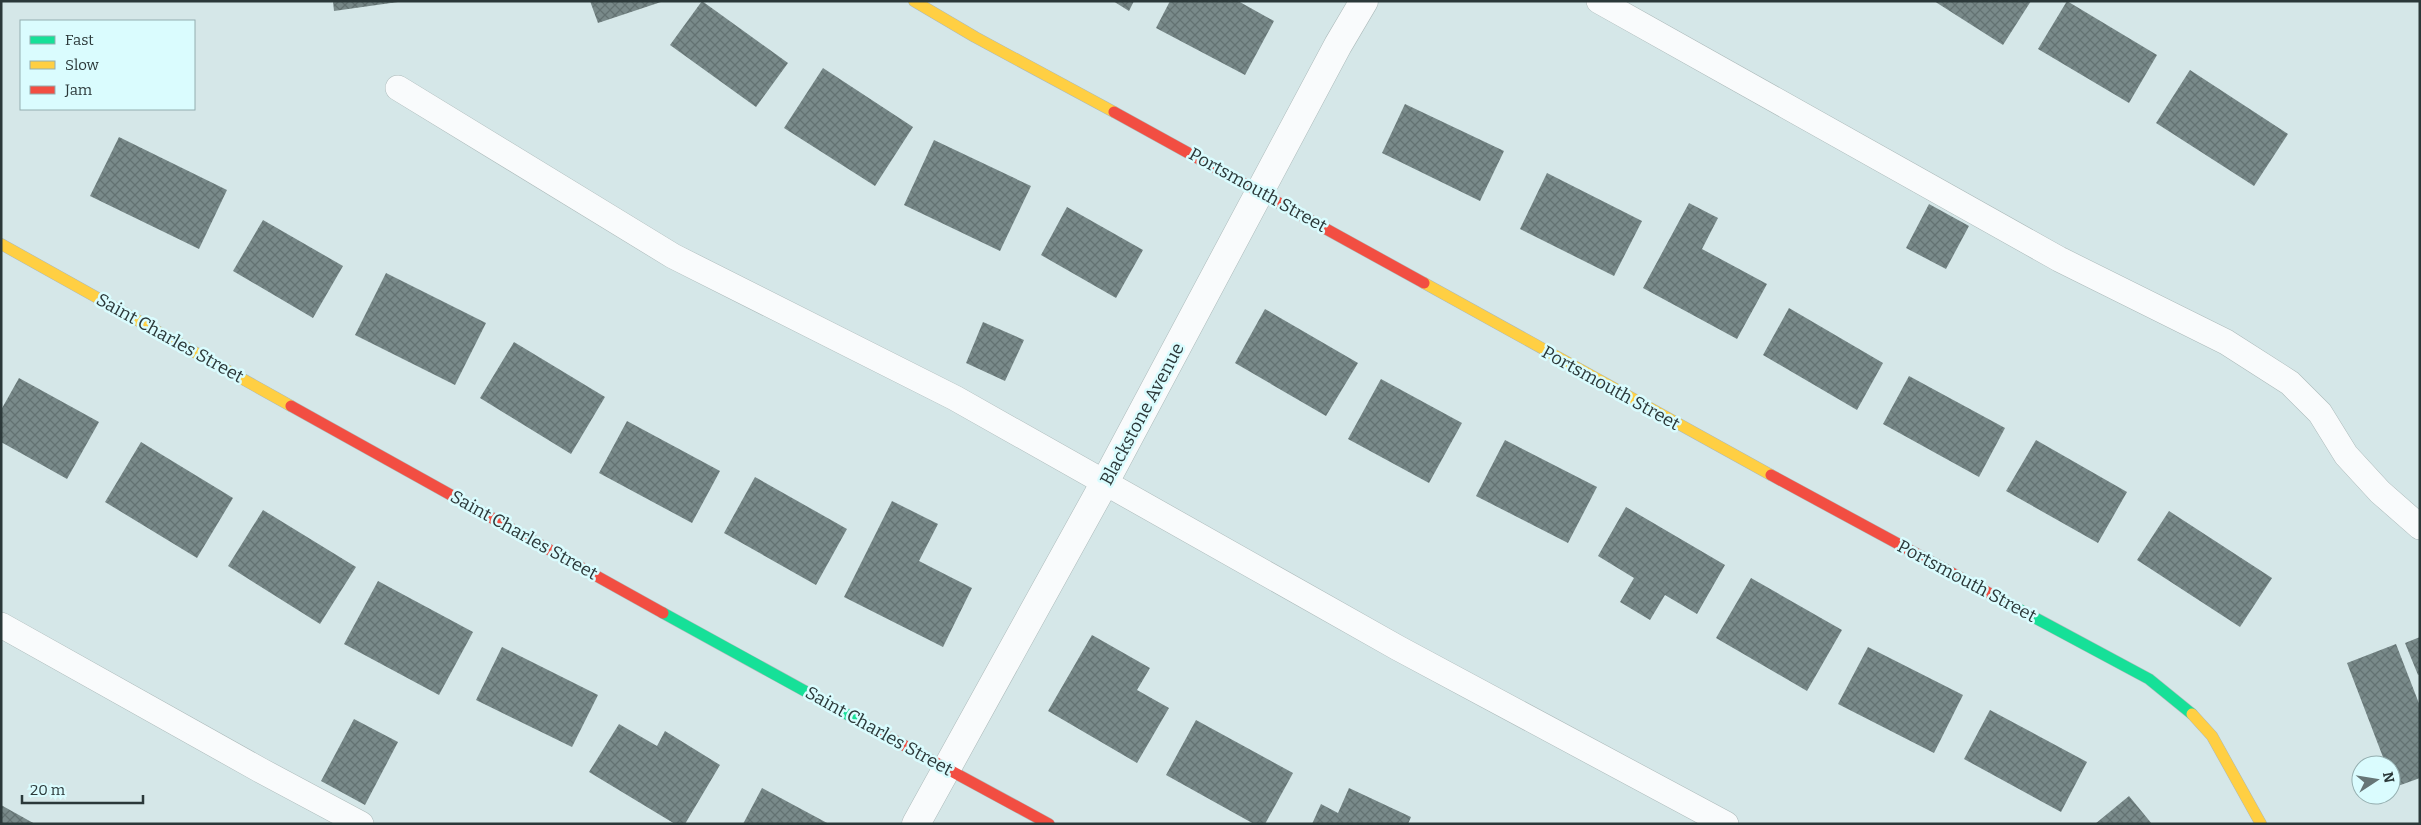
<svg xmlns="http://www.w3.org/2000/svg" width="2421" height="825" font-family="Bitter,serif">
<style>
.building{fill:url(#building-cross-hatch)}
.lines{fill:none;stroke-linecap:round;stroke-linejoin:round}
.lane-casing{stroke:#acbaba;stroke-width:26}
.street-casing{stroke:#acbaba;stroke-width:29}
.fast-casing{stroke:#acbaba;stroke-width:12}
.slow-casing{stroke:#acbaba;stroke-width:12}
.jam-casing{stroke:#acbaba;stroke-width:12}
.lane{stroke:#f9fbfc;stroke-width:25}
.street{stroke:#f9fbfc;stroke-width:28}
.fast{stroke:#16e098;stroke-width:11}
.slow{stroke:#ffcf43;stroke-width:11}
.jam{stroke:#f24e42;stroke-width:11}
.labels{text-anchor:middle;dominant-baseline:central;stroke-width:5;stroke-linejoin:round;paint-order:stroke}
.street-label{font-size:18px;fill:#2b3839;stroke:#dafcfe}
</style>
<defs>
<pattern id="building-cross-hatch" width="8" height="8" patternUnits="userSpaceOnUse" patternTransform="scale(1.25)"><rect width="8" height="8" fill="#798a8a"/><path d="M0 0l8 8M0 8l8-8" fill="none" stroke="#637272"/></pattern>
</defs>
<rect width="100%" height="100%" fill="#d5e7e8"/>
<g class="building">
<path d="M333,1H398V2L334,11Z"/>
<path d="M590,1H661V2L598,23Z"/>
<path d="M702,1L788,63L756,107L670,45Z"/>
<path d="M1113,1H1134L1129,11Z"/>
<path d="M1170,1H1238L1274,21L1245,75L1156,28Z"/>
<path d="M1934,1H2031L2003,45Z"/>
<path d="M2067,1L2157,55L2129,103L2038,49Z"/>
<path d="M823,68L913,127L875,186L784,128Z"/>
<path d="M2190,70L2288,134L2254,186L2156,123Z"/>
<path d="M1405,104L1504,151L1480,201L1382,153Z"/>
<path d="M119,137L227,190L199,249L90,196Z"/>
<path d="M934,140L1031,186L1000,251L904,205Z"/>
<path d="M1547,173L1642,221L1614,276L1520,229Z"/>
<path d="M1689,203L1718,218L1702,249L1767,284L1737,339L1643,288Z"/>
<path d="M1929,204L1969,226L1946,269L1906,248Z"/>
<path d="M1067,207L1143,250L1116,298L1041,255Z"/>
<path d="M263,220L343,266L313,318L233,271Z"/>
<path d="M386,273L486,323L455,385L355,335Z"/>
<path d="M1789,308L1883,363L1857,410L1763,355Z"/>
<path d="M1265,309L1358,363L1326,416L1235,363Z"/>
<path d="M983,322L1024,340L1005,381L966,363Z"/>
<path d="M514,342L605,397L571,454L480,398Z"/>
<path d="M1909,376L2005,428L1979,477L1883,424Z"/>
<path d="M19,378L99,422L67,479L1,442V410Z"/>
<path d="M1381,379L1462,423L1429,483L1348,439Z"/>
<path d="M627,421L720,471L692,523L599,473Z"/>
<path d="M1505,440L1597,487L1568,543L1476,496Z"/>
<path d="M2036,440L2127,492L2098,543L2006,491Z"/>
<path d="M141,442L233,498L197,558L105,502Z"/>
<path d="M755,477L847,529L816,585L724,533Z"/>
<path d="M892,501L938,524L919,561L972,588L943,647L844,597Z"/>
<path d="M1626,507L1725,565L1697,614L1665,595L1650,620L1620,602L1634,578L1598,556Z"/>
<path d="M263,510L356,567L320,624L228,566Z"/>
<path d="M2169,511L2272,578L2240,627L2137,560Z"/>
<path d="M1751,578L1842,630L1807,691L1716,638Z"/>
<path d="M378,581L473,632L439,695L344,644Z"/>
<path d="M1092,635L1150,668L1137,690L1169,708L1137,763L1048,711Z"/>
<path d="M2420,637V674L2418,675L2405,643Z"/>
<path d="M2396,644L2420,706V778L2395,787L2391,777V765H2386L2347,663Z"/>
<path d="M502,647L598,695L572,747L476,700Z"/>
<path d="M1868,647L1963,695L1934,753L1838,704Z"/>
<path d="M1990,710L2087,762L2061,812L1964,759Z"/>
<path d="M354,719L398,742L365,805L321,781Z"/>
<path d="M1196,720L1293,773L1265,824H1254L1166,775Z"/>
<path d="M619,724L657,746L665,731L720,765L685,824H675L589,772Z"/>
<path d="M762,788L829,824H743Z"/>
<path d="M1349,788L1411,817L1408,824H1312L1321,804L1338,813Z"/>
<path d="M2129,796L2152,824H2095Z"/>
<path d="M1,805L35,824H1Z"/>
</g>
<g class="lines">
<defs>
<g id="lane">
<path d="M1599,1L2059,259L2226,342L2290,383L2320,413L2346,455L2380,492L2420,527"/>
<path d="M398,88L673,256L955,398L1398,648L1726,824"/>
<path d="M1,625L260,770L361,824"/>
</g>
<path id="street" d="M916,824L1105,482L1338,45L1364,1"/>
<g id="fast">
<path d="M2000,599L2149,679L2192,714"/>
<path d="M663,613L883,734"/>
</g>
<g id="slow">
<path d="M914,1L975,37L1114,112"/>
<path d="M1,244L291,406"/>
<path d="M1424,283L1771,475"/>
<path d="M2192,714L2212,736L2261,824"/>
</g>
<g id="jam">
<path d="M1114,112L1424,283"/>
<path d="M291,406L663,613"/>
<path d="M1771,475L2000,599"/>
<path d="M883,734L1049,824"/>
</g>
</defs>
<use href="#lane" class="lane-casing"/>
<use href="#street" class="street-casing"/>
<use href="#fast" class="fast-casing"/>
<use href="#slow" class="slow-casing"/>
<use href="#jam" class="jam-casing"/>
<use href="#lane" class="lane"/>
<use href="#street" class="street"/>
<use href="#fast" class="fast"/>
<use href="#slow" class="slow"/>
<use href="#jam" class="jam"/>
</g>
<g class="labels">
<g class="street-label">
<text transform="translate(1258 190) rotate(29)">Portsmouth Street</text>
<text transform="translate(170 338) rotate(29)">Saint Charles Street</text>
<text transform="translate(1611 388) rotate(29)">Portsmouth Street</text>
<text transform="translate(1142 414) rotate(-62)">Blackstone Avenue</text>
<text transform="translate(524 535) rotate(29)">Saint Charles Street</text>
<text transform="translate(1967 581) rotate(28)">Portsmouth Street</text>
<text transform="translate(879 731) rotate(29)">Saint Charles Street</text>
</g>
</g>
<rect width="2421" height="825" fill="none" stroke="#2b3839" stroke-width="5"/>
<rect x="20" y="20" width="175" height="90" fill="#dafcfe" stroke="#94aeaf"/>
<rect x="30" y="36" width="25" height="8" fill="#16e098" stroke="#94aeaf"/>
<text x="65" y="45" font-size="15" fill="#2b3839">Fast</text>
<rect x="30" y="61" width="25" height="8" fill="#ffcf43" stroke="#94aeaf"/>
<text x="65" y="70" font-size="15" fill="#2b3839">Slow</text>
<rect x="30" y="86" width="25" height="8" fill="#f24e42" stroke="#94aeaf"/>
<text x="65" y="95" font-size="15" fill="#2b3839">Jam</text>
<g transform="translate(2376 780) rotate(78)"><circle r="24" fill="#dafcfe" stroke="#94aeaf"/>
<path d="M0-4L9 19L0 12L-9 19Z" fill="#667576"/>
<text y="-8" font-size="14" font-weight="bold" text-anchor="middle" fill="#2b3839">N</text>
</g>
<path d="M22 795v8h121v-8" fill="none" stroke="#2b3839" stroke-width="2.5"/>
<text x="30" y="795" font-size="15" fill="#2b3839" stroke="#dafcfe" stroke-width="4" paint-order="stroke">20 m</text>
</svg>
